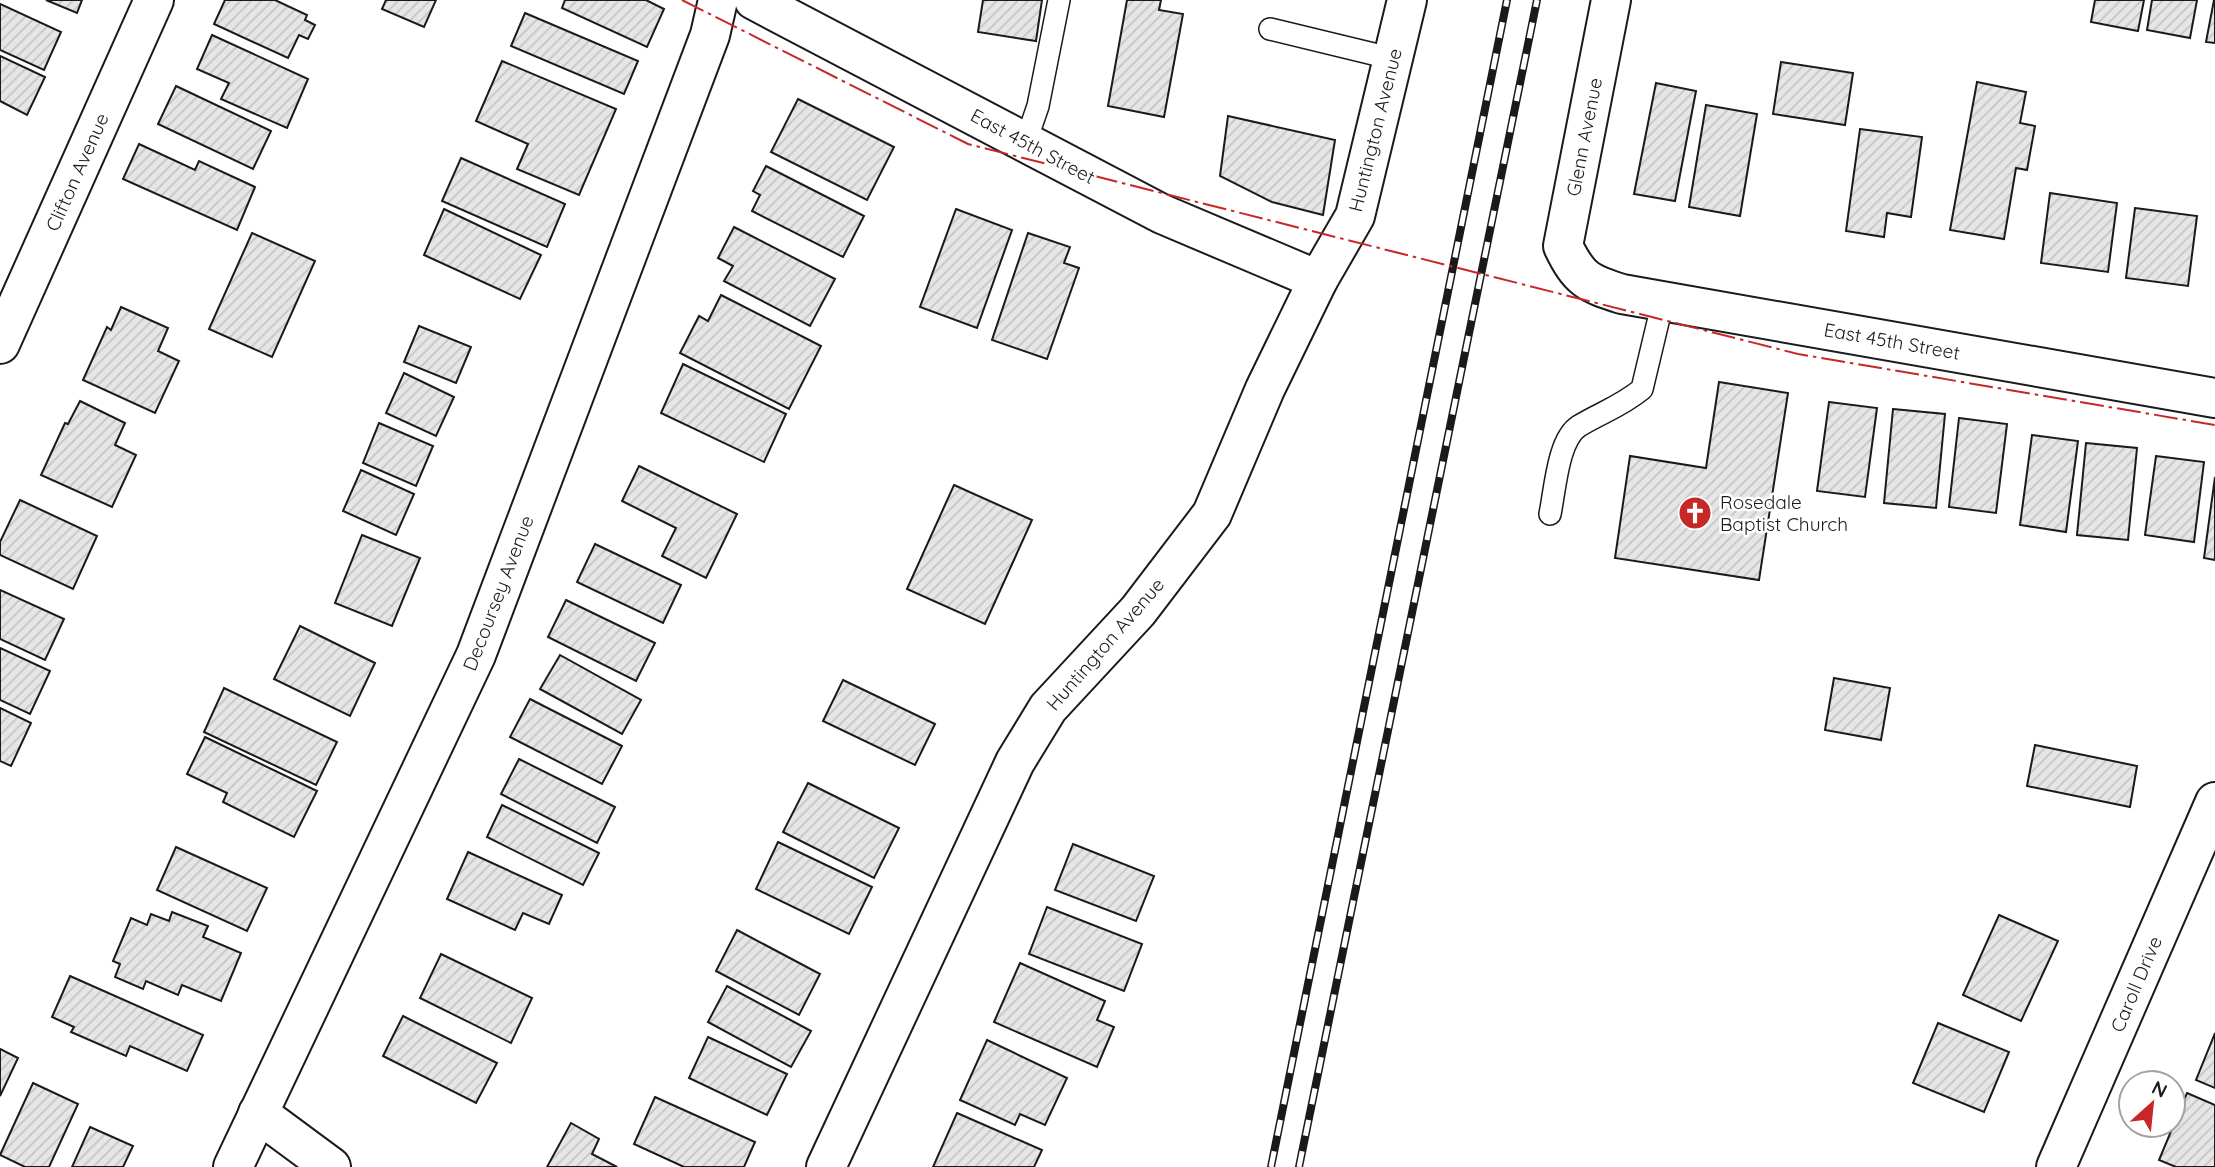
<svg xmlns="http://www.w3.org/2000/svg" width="2215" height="1167" font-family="Quicksand,sans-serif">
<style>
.building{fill:url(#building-hatch);stroke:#1a1a1a;stroke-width:2}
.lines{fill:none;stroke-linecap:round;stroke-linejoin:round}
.lane-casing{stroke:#1a1a1a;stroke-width:24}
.street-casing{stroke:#1a1a1a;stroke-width:42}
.secondary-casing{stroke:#1a1a1a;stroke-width:42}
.lane{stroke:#fff;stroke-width:21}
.street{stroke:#fff;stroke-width:38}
.secondary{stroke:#fff;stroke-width:38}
.rail-casing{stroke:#1a1a1a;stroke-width:8}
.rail{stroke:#fff;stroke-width:5;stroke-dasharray:16;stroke-linecap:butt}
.power{stroke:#c62828;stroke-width:2;stroke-dasharray:24 5 3.5 5;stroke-linecap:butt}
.labels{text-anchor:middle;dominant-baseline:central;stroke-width:5;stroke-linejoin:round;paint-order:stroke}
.street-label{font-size:19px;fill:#1a1a1a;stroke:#fff}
.poi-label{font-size:19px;fill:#1a1a1a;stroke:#fff;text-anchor:start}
</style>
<defs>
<pattern id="building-hatch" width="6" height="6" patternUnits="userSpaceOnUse" patternTransform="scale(1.75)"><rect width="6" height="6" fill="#e6e6e6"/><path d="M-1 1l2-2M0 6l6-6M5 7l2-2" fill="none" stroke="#c5c5c5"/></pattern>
</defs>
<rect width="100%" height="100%" fill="#fff"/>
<g class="building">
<path d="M46,0H82L77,13Z"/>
<path d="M225,0H275L307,15L305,20L315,25L308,39L299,35L288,58L214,24Z"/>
<path d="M386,0H436L424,27L382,9Z"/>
<path d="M565,0H646L664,9L647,47L562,8Z"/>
<path d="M983,0H1042L1036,41L978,32Z"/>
<path d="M1127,0H1161L1159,10L1183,14L1164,117L1108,106Z"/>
<path d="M2095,0H2144L2138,31L2091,22Z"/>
<path d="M2152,0H2197L2190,38L2147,30Z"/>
<path d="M2214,0H2215V43L2206,42Z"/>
<path d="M0,4L61,32L44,70L0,50Z"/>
<path d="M525,13L638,61L624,94L511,46Z"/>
<path d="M212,35L308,79L287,128L221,99L229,83L197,69Z"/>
<path d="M0,56L45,77L27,115L0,101Z"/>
<path d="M502,61L616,109L579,195L517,169L528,144L476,121Z"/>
<path d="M1781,62L1853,73L1845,125L1773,114Z"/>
<path d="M1977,82L2026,92L2020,123L2035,126L2027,170L2016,168L2004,239L1950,230Z"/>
<path d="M1656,83L1696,91L1675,201L1634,194Z"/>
<path d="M176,86L271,131L253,169L158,124Z"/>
<path d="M798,99L894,147L867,200L771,152Z"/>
<path d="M1706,105L1757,114L1740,216L1689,207Z"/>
<path d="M1228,116L1335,140L1323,215L1272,202L1220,176Z"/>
<path d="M1860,129L1922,137L1911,217L1887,213L1884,237L1846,231Z"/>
<path d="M139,144L195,170L199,161L255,187L237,230L123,179Z"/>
<path d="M461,158L565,204L547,247L442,201Z"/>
<path d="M766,166L864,216L843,257L752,211L760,195L753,191Z"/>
<path d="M2050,193L2117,203L2108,272L2041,263Z"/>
<path d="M2135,208L2197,216L2188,286L2126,278Z"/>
<path d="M444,209L541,255L520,299L424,255Z"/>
<path d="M956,209L1012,230L977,328L920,307Z"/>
<path d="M734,227L835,279L810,326L724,281L733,266L718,258Z"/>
<path d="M252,233L315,261L272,357L209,329Z"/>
<path d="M1028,233L1070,247L1064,263L1079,268L1047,359L992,340Z"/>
<path d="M721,295L821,346L789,409L680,353L699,316L708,321Z"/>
<path d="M121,307L168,328L158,351L179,361L155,413L83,380L107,327L111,330Z"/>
<path d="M419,326L471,347L456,383L404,362Z"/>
<path d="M683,364L786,414L764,462L661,413Z"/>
<path d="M404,373L454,397L436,436L386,413Z"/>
<path d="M1719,382L1788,393L1759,580L1615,558L1630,456L1706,468Z"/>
<path d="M80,401L125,423L115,445L136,455L112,507L41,475L65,423L68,424Z"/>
<path d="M1829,402L1877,408L1865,497L1817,491Z"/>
<path d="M1893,409L1945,414L1936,508L1884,503Z"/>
<path d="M1959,418L2007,424L1996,513L1949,507Z"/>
<path d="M379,423L433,446L416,486L363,463Z"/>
<path d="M2032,435L2078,441L2066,532L2020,525Z"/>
<path d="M2086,443L2137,448L2128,540L2077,535Z"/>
<path d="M2156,456L2204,462L2194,542L2145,535Z"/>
<path d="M639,466L737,514L706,578L662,556L676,528L622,501Z"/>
<path d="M361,470L414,494L396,535L343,511Z"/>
<path d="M2215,477V560L2204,558Z"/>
<path d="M954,485L1032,520L985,624L907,589Z"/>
<path d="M20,500L97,536L73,589L0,555V542Z"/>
<path d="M362,535L420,558L392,626L335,603Z"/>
<path d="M595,544L681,585L663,623L577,582Z"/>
<path d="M0,590L64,619L45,660L0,639Z"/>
<path d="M566,600L655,643L636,681L548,637Z"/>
<path d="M300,626L375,663L350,716L274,679Z"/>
<path d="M0,648L50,671L30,714L0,700Z"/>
<path d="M560,655L641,700L622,734L540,689Z"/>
<path d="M1834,678L1890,688L1881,740L1825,730Z"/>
<path d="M843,680L935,724L915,765L823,721Z"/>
<path d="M224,688L337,742L316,785L204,732Z"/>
<path d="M530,699L622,746L602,784L510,737Z"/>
<path d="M0,708L31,723L11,766L0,761Z"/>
<path d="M205,737L317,791L294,837L223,802L227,793L187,774Z"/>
<path d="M2035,745L2137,766L2130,807L2027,786Z"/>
<path d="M519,759L615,807L597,843L501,794Z"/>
<path d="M808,783L899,828L874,878L783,832Z"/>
<path d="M502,805L599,853L583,885L487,837Z"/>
<path d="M778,842L872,887L849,934L756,889Z"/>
<path d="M1073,844L1154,876L1136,921L1055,890Z"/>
<path d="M176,847L267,888L247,931L157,890Z"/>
<path d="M468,852L562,895L549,924L523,913L515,930L447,899Z"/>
<path d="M1047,907L1142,944L1124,991L1029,954Z"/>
<path d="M172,912L208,926L203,937L241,953L221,1001L182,985L178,995L146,981L143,989L115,977L120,964L113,961L131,918L147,925L151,914L169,921Z"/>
<path d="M1999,915L2058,941L2021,1021L1963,995Z"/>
<path d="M737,930L820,974L799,1015L716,971Z"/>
<path d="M441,954L532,998L511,1043L420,998Z"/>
<path d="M1020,963L1105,1001L1097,1020L1114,1027L1097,1067L994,1022Z"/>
<path d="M70,976L203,1035L187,1071L130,1046L126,1056L71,1032L74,1027L52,1017Z"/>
<path d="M727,986L811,1031L791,1067L708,1022Z"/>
<path d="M403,1016L497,1063L476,1103L383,1056Z"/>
<path d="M1938,1023L2009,1052L1984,1112L1913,1083Z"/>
<path d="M2215,1033V1088L2196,1080Z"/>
<path d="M708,1037L787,1074L767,1115L689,1078Z"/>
<path d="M987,1040L1067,1078L1045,1125L1020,1114L1015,1125L960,1100Z"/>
<path d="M0,1049L18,1058L0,1096Z"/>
<path d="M33,1083L78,1104L49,1167H25L0,1155Z"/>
<path d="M2187,1093L2215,1105V1167H2176L2159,1160Z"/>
<path d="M655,1097L755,1142L744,1167H684L634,1144Z"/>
<path d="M957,1113L1042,1150L1034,1167H933Z"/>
<path d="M571,1123L599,1139L592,1154L617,1167H547Z"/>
<path d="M90,1127L133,1146L123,1167H72Z"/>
</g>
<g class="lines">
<defs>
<g id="lane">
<path d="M1270,29L1394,59"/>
<path d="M1026,141L1038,106L1059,0"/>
<path d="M1550,514C1555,490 1558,439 1579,426C1602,412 1620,407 1642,389L1663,301"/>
</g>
<g id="street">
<path d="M754,0L1162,214L1318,280"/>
<path d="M1611,0L1563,246C1579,279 1587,283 1622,294L2215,398"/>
<path d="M0,344L154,0"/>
<path d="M258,1113L331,1167"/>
<path d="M826,1167L1015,762L1048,708L1138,611L1212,514L1265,389L1318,280L1355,216L1407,0"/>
<path d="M2056,1167L2215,802"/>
</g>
<path id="secondary" d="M233,1167L476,655L710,35L718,0"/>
</defs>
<use href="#lane" class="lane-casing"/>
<use href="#street" class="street-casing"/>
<use href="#secondary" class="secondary-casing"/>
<use href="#lane" class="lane"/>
<use href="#street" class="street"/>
<use href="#secondary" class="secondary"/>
<defs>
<g id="rail">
<path d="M1271,1167L1507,0"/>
<path d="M1299,1167L1537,0"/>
</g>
</defs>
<use href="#rail" class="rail-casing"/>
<use href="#rail" class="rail"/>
<path class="power" d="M682,0L968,144L1798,354L2215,425"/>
</g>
<defs>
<symbol id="church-disc" viewBox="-11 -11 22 22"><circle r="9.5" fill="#c62828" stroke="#fff"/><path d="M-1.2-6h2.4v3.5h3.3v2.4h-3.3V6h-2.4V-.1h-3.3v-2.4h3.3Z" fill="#fff"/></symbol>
</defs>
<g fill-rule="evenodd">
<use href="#church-disc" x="1676" y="494" width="38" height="38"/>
</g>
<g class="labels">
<g class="street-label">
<text transform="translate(1375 130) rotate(-76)">Huntington Avenue</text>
<text transform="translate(1584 137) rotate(-79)">Glenn Avenue</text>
<text transform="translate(1033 146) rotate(28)">East 45th Street</text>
<text transform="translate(77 172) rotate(-66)">Clifton Avenue</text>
<text transform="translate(1892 341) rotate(10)">East 45th Street</text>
<text transform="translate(498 593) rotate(-69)">Decoursey Avenue</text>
<text transform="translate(1105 644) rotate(-49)">Huntington Avenue</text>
<text transform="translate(2136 984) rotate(-67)">Caroll Drive</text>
</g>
<g class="poi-label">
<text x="1720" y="502">Rosedale<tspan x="1720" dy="22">Baptist Church</tspan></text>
</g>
</g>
<g transform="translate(2152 1104) rotate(27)"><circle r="33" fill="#ffffff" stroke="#a3a3a3" stroke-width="2"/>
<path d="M0-5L12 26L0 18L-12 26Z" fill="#c62828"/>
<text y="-10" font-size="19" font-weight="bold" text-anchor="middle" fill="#1a1a1a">N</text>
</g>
</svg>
